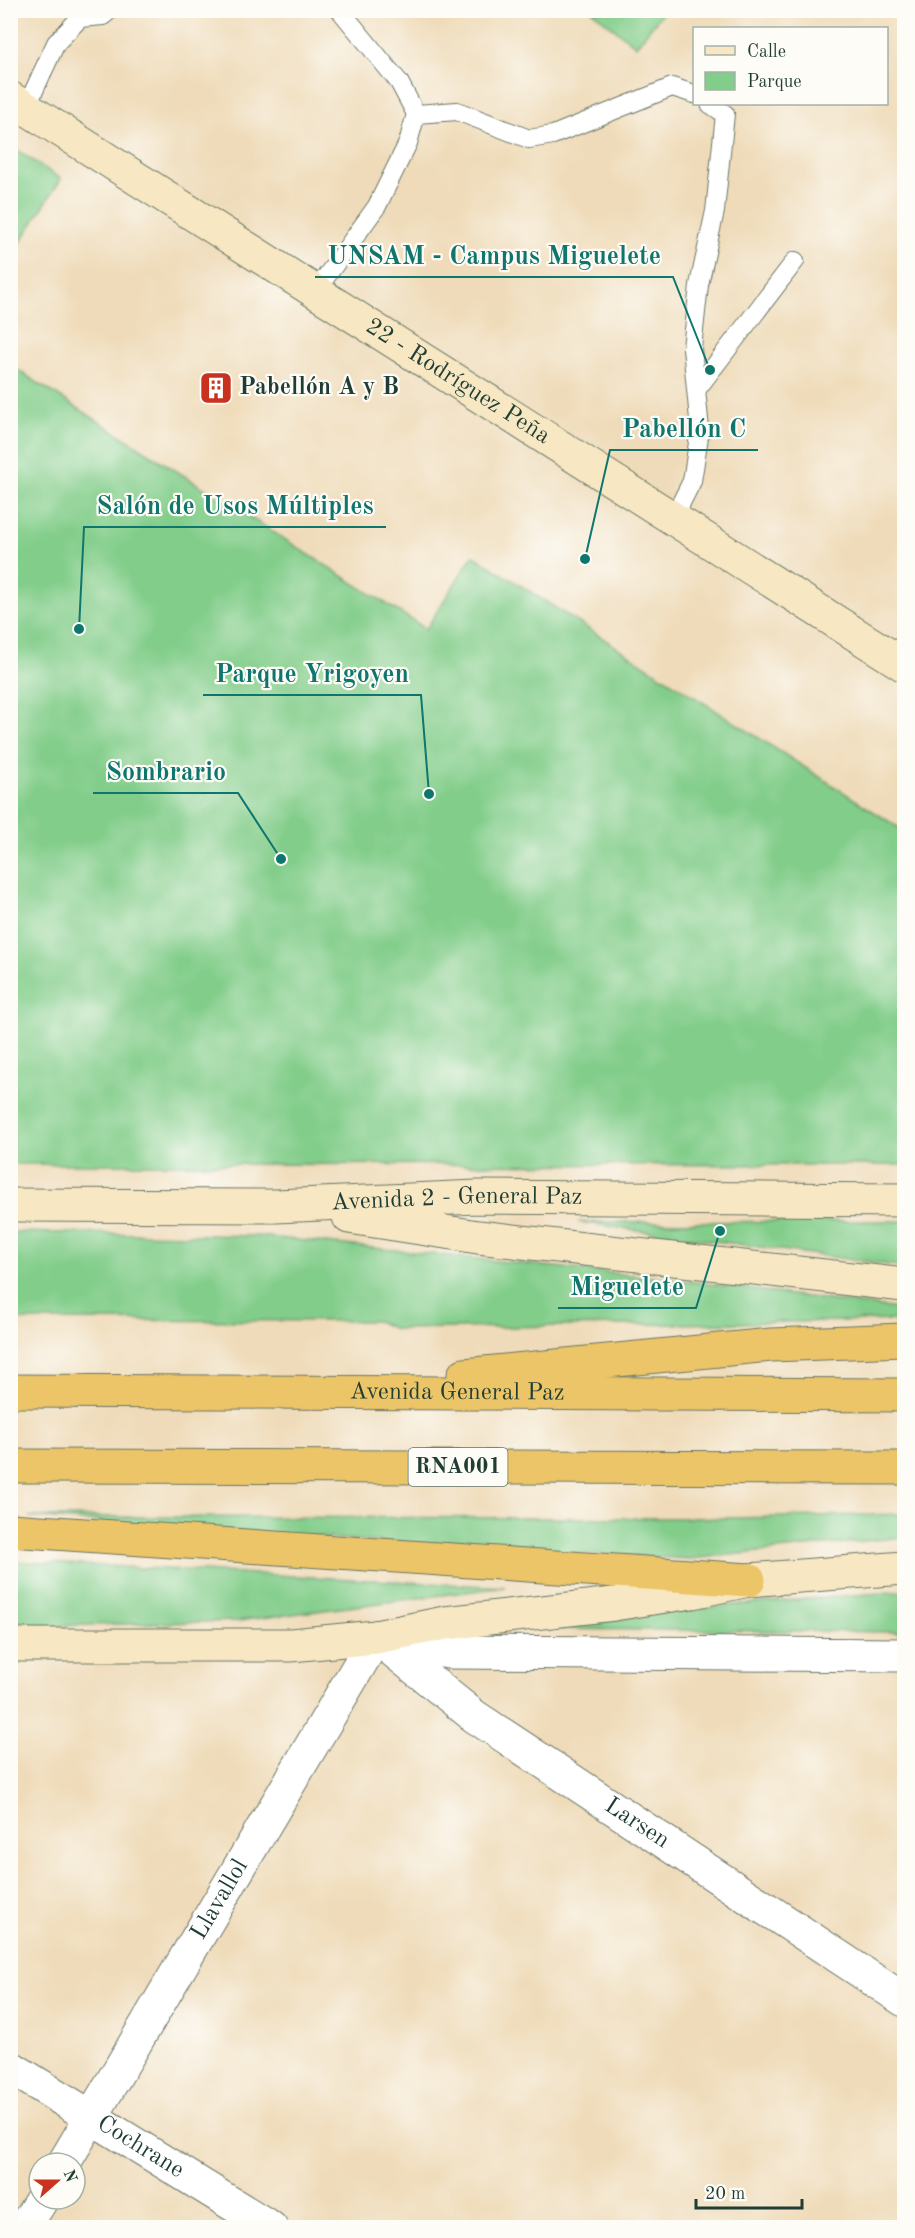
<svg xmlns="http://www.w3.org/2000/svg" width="915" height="2238" font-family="'Old Standard TT',serif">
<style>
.green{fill:#82cd8a;stroke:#50855f;stroke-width:1.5}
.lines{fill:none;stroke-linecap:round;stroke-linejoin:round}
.lane-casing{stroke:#687463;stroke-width:20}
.street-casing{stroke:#687463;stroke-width:35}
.secondary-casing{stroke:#687463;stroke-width:35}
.highway-casing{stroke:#687463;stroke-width:35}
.lane{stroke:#fff;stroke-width:18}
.street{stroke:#fff;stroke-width:33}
.secondary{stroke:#f7e8c3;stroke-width:33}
.highway{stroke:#ecc569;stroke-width:33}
.labels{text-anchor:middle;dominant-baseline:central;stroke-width:4.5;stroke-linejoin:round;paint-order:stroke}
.shield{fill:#fdfcf7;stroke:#62766e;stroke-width:1.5}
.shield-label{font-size:22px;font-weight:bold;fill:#1f3d34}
.street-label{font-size:24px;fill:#1f3d34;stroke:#fdfcf7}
.poi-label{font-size:24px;font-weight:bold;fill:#1f3d34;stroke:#fdfcf7;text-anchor:start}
.leader{fill:none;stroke:#0f766e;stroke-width:2}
.callout-dot{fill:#0f766e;stroke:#fdfcf7;stroke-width:2}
.callout-label{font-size:26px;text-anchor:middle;font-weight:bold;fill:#0f766e;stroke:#fdfcf7;stroke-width:4.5;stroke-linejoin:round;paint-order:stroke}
</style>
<rect width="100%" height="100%" fill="#fdfcf7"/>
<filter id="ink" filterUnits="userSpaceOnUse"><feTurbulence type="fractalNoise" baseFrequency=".0167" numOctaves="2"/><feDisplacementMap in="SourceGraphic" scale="12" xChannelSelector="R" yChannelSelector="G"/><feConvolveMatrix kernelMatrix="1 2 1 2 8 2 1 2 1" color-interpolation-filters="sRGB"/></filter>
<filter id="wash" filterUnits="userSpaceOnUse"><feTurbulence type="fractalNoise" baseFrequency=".008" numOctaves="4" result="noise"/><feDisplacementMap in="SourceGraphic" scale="24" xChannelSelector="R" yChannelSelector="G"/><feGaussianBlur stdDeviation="1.35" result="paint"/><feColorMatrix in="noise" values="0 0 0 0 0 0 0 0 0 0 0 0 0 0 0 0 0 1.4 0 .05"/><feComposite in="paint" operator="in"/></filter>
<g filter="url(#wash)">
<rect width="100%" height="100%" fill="#efdbb9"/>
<g class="green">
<path d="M592,11H664L636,46Z"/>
<path d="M11,146L61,179L11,257Z"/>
<path d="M11,366L426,629L473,555L904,831V1165L11,1164Z"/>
<path d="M904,1221V1267L578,1222Z"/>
<path d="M11,1232L259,1236L688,1281L904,1310V1320L395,1329L377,1321L11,1320Z"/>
<path d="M904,1514V1537L690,1559L435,1546L29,1517L734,1518Z"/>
<path d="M10,1561H11L505,1587L238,1621L11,1627Z"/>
<path d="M904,1591V1632L546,1629L544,1627L721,1606Z"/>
</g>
</g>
<g filter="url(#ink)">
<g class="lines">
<defs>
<g id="lane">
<path d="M26,108L56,43L80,18L103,16L110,10"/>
<path d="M416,114L457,111L529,139L553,135L672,87L694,94"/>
<path d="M315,292L377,206L408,143L416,114L399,82L340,10"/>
<path d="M697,389L795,261"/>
<path d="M673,519L692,481L700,430L692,348L699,285L715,211L725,114L710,104"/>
</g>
<g id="street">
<path id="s1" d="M376,1637L474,1716L904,2000"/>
<path d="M384,1639L448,1652L904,1655"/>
<path id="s2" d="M10,2067L271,2228"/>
<path id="s3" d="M64,2163L376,1637"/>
<path d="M24,2228L42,2199"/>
</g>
<g id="secondary">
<path id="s4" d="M10,98L904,665"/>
<path id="s5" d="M10,1205L276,1206L477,1197L904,1200"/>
<path d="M349,1217L478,1237L904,1285"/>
<path d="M10,1645H291L376,1637L445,1623L614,1604L692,1592L749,1580L904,1568"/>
</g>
<g id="highway">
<path d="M464,1375L771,1345L904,1340"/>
<path id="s6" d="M10,1391L904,1395"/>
<path d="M10,1466L904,1468"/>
<path d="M10,1530L749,1580"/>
</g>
</defs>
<use href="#lane" class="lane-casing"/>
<use href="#street" class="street-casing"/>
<use href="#secondary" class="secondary-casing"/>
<use href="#highway" class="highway-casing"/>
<use href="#lane" class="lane"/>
<use href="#street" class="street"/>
<use href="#secondary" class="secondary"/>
<use href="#highway" class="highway"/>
</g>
</g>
<defs>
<symbol id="building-square" viewBox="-11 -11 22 22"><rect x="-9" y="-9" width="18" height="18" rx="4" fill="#c8321e" stroke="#fdfcf7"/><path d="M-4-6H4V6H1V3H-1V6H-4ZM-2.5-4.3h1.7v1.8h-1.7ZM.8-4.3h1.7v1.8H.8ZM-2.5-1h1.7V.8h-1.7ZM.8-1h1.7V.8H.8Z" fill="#fff"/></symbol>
</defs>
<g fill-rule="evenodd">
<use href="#building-square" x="197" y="369" width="38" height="38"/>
</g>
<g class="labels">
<rect class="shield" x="408.5" y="1448" width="99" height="38" rx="4.5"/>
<g class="shield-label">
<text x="458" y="1467">RNA001</text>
</g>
<g class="street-label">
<text stroke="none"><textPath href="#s4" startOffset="530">22 - Rodríguez Peña</textPath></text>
<text stroke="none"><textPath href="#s5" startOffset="447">Avenida 2 - General Paz</textPath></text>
<text stroke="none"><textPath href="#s6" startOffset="447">Avenida General Paz</textPath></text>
<text stroke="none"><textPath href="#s1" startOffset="321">Larsen</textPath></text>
<text stroke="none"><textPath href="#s3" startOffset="306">Llavallol</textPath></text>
<text stroke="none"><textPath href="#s2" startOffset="153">Cochrane</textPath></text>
</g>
<g class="poi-label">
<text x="239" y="388">Pabellón A y B</text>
</g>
</g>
<path class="leader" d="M710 370L673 277H315M585 559L610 450H758M79 629L84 527H386M429 794L421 695H203M281 859L238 793H93M720 1231L696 1308H558"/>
<g class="callout-dot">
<circle cx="710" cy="370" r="6"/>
<circle cx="585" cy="559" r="6"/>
<circle cx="79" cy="629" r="6"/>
<circle cx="429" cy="794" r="6"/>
<circle cx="281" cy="859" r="6"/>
<circle cx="720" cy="1231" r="6"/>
</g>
<g class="callout-label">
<text x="494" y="264">UNSAM - Campus Miguelete</text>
<text x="684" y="437">Pabellón C</text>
<text x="235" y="514">Salón de Usos Múltiples</text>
<text x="312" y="682">Parque Yrigoyen</text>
<text x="166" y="780">Sombrario</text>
<text x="627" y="1295">Miguelete</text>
</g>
<rect width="915" height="2238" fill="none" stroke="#fdfcf7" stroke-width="36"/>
<rect x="693" y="27" width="195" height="78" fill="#fdfcf7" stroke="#a4b0a9" stroke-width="1.5"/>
<rect x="705" y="46" width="30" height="9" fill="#f7e8c3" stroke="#a4b0a9" stroke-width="1.5"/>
<text x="747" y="57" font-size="18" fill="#1f3d34">Calle</text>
<rect x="705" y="72" width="30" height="18" fill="#82cd8a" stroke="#a4b0a9" stroke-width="1.5"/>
<text x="747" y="87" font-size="18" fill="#1f3d34">Parque</text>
<g transform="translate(57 2181) rotate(69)"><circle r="28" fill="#fdfcf7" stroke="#a4b0a9" stroke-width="1.5"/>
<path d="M0-4.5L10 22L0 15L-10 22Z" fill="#c8321e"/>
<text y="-9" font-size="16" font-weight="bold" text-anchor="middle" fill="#1f3d34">N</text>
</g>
<path d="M696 2199v9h106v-9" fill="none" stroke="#1f3d34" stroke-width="3"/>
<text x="705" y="2199" font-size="18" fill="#1f3d34" stroke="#fdfcf7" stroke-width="4.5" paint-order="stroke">20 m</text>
</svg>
